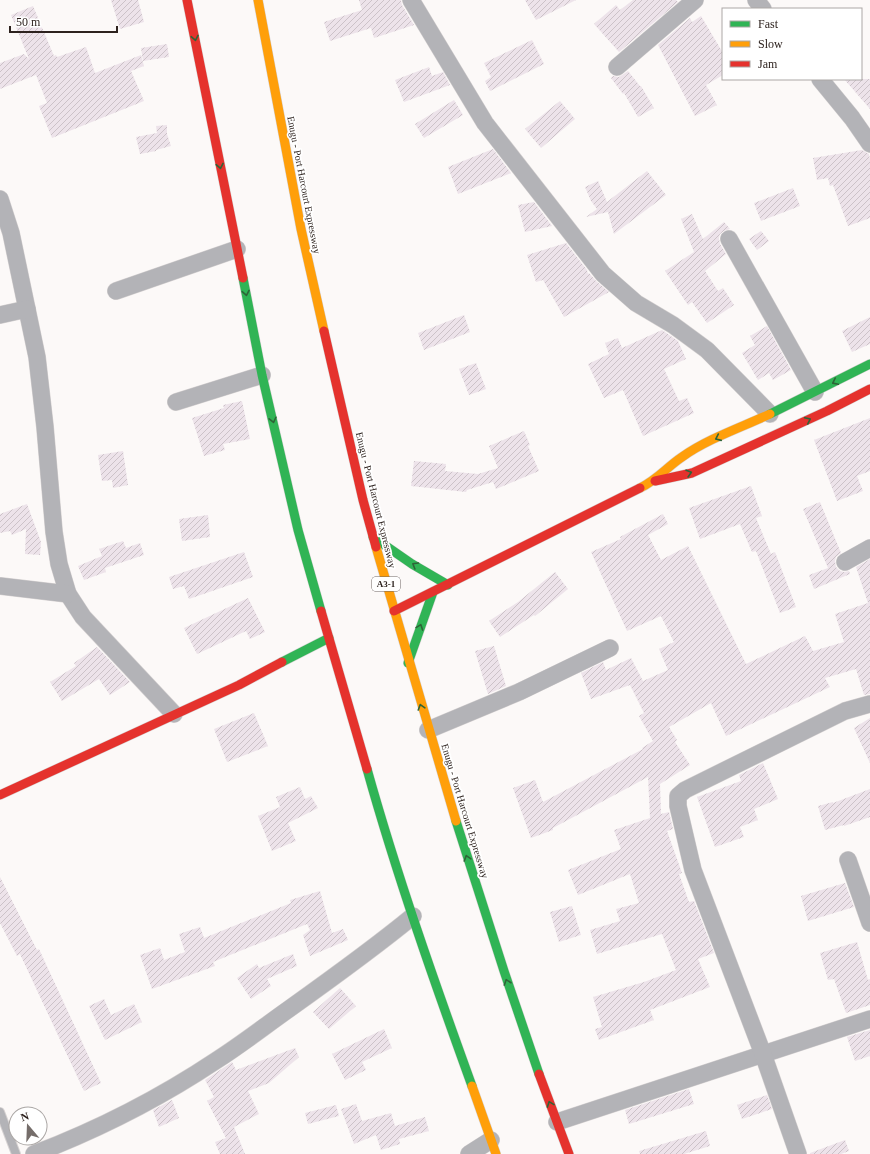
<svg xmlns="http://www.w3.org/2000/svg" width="870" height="1154" font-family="'Times New Roman',serif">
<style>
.building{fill:url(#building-hatch)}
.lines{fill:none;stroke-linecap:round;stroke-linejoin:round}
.lane-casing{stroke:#d6d2d2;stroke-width:10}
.street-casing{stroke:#d6d2d2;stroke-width:18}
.fast-casing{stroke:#d6d2d2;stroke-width:10}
.slow-casing{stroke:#d6d2d2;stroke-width:10}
.jam-casing{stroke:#d6d2d2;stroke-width:10}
.lane{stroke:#b3b3b7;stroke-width:8}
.street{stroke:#b3b3b7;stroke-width:17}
.fast{stroke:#30b455;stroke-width:9}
.slow{stroke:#ff9f0a;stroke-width:9}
.jam{stroke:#e5322d;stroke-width:9}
.oneway{stroke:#2e6437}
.labels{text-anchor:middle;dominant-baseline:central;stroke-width:3.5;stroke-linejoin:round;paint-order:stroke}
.shield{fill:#fff;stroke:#6c6462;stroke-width:1}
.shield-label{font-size:9px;font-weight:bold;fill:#2d221e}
.street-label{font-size:10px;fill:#2d221e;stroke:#fff}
</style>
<defs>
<pattern id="building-hatch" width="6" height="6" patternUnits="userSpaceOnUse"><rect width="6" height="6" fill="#ede3ea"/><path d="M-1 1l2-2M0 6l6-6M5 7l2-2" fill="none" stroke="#ccc2c8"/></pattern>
</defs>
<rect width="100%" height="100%" fill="#fcf9f8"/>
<g class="building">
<path d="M111,0H138L144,22L120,29Z"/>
<path d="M359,0H401L402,5L414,25L374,38L371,28L330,41L324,22L362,10Z"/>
<path d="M525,0H576L536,20Z"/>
<path d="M633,0H676L678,2L619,52L594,24L616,5L620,10Z"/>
<path d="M33,6L54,56L56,55L57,57L86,47L95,73L141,55L144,66L131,71L144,101L52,138L39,106L47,103L36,75L0,89V63L24,54L29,59L11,15Z"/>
<path d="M701,16L723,53V75L706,85L717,105L695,116L658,45L690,18L692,22Z"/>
<path d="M532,40L544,64L490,91L485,81L491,77L484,63Z"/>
<path d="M167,44L169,57L143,61L141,48Z"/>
<path d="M429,67L432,76L443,72L450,85L404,102L395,80Z"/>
<path d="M628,71L640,86H641L654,108L638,117L624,93L623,94L611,78L613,76L619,77Z"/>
<path d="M844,79H870V109Z"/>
<path d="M454,100L463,115L424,138L415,124Z"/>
<path d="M560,101L575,119L541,148L525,129Z"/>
<path d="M167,125V134L171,146L156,150V151L140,154L136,137L157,133L156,126Z"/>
<path d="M493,149L511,173L458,194L448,167Z"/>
<path d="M862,150L869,154L870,159V218L848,226L833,185L830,186L828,178L817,180L813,158Z"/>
<path d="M647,171L666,195L614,234L608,212L586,217L597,209L591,201L585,187L598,181L607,202Z"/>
<path d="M793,188L800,206L761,221L754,203Z"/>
<path d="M534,202L552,226L525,232L518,205Z"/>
<path d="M692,214L703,239L724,222L730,229L724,231L720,234L719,238L720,244L726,254L705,271L718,291L723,288L734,305L707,323L692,302L688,305L665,271L694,252L681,219Z"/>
<path d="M761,231L769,241L757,250L749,239Z"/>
<path d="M566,243L587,270L588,274L589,273L596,281L609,292L564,317L543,280L536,282L527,255Z"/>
<path d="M464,315L470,332L424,350L418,333Z"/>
<path d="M870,317V344L852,352L842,331Z"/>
<path d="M767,326L791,370L773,380L769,373L758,380L742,353L755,345L750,336Z"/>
<path d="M662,330L678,341L686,359L664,369L679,401L687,398L694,413L643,436L623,390L604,398L588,364L609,354L605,343L618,338L622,348Z"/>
<path d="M476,363L486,389L469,395L459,369Z"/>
<path d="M242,401L250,439L223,444L225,450L204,456L192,418L224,408L223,405Z"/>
<path d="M870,418V471L857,476L863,491L837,501L814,440Z"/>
<path d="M524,431L530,445L528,446L539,471L496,489L493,482L467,490L466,492L411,486L414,461L446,464L445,471L478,474L498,468L489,446Z"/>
<path d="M123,451L128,485L113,488L112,480L102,481L98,455Z"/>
<path d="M751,486L762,516L756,518L771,554L775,552L796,607L780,613L756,551L752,552L740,524L700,539L689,508Z"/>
<path d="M820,502L841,553L836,557L835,561L836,567L840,571L844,572L849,571L850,574L814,589L809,575L828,568L803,509Z"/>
<path d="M27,504L41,542L40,555L25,554L26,529L12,535L10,531L0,533V514Z"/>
<path d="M663,514L668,524L648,535L661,560L688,546L746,664L805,636L813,651L844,642L835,614L868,603L856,567L870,559V694L864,695L856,669L825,678L830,687L726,736L711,703L669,727L677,740L675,742L690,765L660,784L661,814L669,812L673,829L667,831L682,873L679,874L689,902L694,901L714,953L698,959L710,987L650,1010L654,1020L599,1040L595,1029L602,1027L593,997L644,982L676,970L662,934L597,954L590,930L620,921L616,909L639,903L630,874L578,895L568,870L621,849L614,830L650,818L648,777L553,828V830L531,838L513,788L535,780L543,802L643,749L642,748L653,741L639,716L644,713L630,685L591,699L581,673L603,662L606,670L631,658L643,681L668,670L659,649L674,642L661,616L627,631L591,552L621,539L620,537Z"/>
<path d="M208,515L210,537L182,541L179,519Z"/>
<path d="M123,541L126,548L140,543L144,555L105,568L106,572L84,580L78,566L102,556L99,549Z"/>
<path d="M244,552L253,577L189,599L184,586L173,589L169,577Z"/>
<path d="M555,572L568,589L535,616L534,615L500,637L489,621L518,602Z"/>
<path d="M248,598L265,632L250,639L246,631L197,654L184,628Z"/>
<path d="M494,646L506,686L488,694L475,651Z"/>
<path d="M97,647L130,682L110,695L99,679L62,701L50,682L76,666L74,663Z"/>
<path d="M254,713L268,746L227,762L214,729Z"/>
<path d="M870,718V763L854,728Z"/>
<path d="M763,763L778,799L754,809L758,820L740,827L744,837L715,847L697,797L741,781L739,775Z"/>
<path d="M300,787L305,799L311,796L318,808L288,823L296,841L272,851L258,816L280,807L276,797Z"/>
<path d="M870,789V817L844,826V825L825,830L818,806L833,802V803Z"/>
<path d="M0,877L37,950L39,949L101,1083L84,1091L20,954L17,956L0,923Z"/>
<path d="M845,883L854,907L808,921L801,896Z"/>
<path d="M320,891L332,933L343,929L348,940L310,956L303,935L310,930L307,924L213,962L215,966L152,989L140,955L160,948L164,960L185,952L179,934L200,927L204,938L291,903L290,900Z"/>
<path d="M572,906L581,935L559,942L550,912Z"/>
<path d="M857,942L868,980L870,979V1005L846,1013L834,979L828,980L820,953Z"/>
<path d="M293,954L297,966L267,979L271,986L251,999L237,978L257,964L259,968Z"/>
<path d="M340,988L356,1006L329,1029L313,1012Z"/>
<path d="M104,999L111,1015L134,1004L142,1022L105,1040L89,1006Z"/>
<path d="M384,1029L392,1048L362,1062L366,1070L345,1080L332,1054Z"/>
<path d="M870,1030V1056L855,1061L847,1037Z"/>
<path d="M295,1048L299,1057L269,1083L248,1091L259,1114L234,1127L245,1154H220L215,1142L226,1138L207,1101L214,1097L205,1080L232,1062L236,1070Z"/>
<path d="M689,1089L694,1104L629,1124L625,1110Z"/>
<path d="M767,1095L772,1109L742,1119L737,1105Z"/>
<path d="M172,1100L179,1118L159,1127L153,1110Z"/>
<path d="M356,1104L362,1121L391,1113L395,1126L425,1117L429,1131L399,1139L400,1144L381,1150L376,1135L354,1144L341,1109Z"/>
<path d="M336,1105L339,1116L308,1124L305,1113Z"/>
<path d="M706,1131L710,1146L684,1154H640L639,1151Z"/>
<path d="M845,1140L849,1151L841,1154H810V1153Z"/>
</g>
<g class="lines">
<defs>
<path id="lane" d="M0,1112L16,1154"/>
<g id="street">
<path d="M411,0L485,123L603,274L636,303L673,325L707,350L770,414"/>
<path d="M756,0L763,9"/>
<path d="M617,67L695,0"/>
<path d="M820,79L852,118L870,144"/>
<path d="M0,199L11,233L37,357L45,427L54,532L59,564L68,594L83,617L174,714"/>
<path d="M729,239L815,392"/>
<path d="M116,291L237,249"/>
<path d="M0,315L27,309"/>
<path d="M176,402L262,375"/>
<path d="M845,562L870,548"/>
<path d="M0,586L68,594"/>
<path d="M428,730L519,692L610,648"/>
<path d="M848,860L870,923"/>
<path d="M557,1122L870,1019"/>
<path d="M34,1154C97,1130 160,1098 217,1060C242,1044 265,1026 289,1009C331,979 373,949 413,916"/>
<path d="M469,1154L491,1140"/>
<path d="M798,1154L763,1054L693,870L678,806V796L685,790L845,711L870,704"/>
</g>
<g id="fast">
<path d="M243,278L262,375L298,530L321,611"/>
<path d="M770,414L870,364"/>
<path d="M373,537L412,564L448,585"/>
<path d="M282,662L329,638"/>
<path d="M408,663L433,592"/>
<path d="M367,769C397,876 434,981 472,1086"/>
<path d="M456,821L504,971L539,1074"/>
</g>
<g id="slow">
<path d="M258,0L301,229L324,331"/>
<path d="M640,488C657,480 667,467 682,457C707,439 742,427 770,414"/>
<path d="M376,547L456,821"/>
<path d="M472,1086L496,1154"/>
</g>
<g id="jam">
<path d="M187,0L243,278"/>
<path d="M324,331L363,500L376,547"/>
<path d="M655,481L692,473L827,411L870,389"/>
<path d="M321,611L367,769"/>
<path d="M394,611L640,488"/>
<path d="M0,795L239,685L282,662"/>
<path d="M539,1074L569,1154"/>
</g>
</defs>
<use href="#lane" class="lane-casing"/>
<use href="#street" class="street-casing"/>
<use href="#fast" class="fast-casing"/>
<use href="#slow" class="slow-casing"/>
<use href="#jam" class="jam-casing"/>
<use href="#lane" class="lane"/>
<use href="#street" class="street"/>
<use href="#fast" class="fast"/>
<use href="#slow" class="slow"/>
<use href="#jam" class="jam"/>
</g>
<defs><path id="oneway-chevron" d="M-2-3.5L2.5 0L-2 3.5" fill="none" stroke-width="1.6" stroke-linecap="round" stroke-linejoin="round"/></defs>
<g class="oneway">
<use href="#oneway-chevron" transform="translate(195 38) rotate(79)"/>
<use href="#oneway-chevron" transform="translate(220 166) rotate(79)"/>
<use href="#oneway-chevron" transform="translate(246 293) rotate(79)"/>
<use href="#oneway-chevron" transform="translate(835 382) rotate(154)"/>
<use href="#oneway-chevron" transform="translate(273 420) rotate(77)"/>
<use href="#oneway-chevron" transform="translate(808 420) rotate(-25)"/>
<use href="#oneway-chevron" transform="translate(718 438) rotate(156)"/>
<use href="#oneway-chevron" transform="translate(689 473) rotate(-16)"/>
<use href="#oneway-chevron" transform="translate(415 565) rotate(-149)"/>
<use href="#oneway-chevron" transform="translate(420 627) rotate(-70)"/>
<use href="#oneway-chevron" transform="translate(421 707) rotate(-107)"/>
<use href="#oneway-chevron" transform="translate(467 858) rotate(-107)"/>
<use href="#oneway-chevron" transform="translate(507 982) rotate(-109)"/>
<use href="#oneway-chevron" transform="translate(550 1104) rotate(-110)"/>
</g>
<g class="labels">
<rect class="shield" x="372" y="577" width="28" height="14" rx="3"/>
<g class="shield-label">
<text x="386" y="584">A3-1</text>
</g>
<g class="street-label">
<text transform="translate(304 185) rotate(79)">Enugu - Port Harcourt Expressway</text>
<text transform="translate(376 500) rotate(76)">Enugu - Port Harcourt Expressway</text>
<text transform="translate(465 811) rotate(73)">Enugu - Port Harcourt Expressway</text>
</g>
</g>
<rect x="722" y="8" width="140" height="72" fill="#ffffff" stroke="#aba7a5"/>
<rect x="730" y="21" width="20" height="6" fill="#30b455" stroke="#aba7a5"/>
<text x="758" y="28" font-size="12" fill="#2d221e">Fast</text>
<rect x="730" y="41" width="20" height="6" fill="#ff9f0a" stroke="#aba7a5"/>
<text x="758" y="48" font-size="12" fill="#2d221e">Slow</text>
<rect x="730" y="61" width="20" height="6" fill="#e5322d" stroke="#aba7a5"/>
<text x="758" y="68" font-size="12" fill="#2d221e">Jam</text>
<g transform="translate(28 1126) rotate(341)"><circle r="19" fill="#ffffff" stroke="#aba7a5"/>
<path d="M0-3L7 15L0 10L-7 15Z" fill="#756d6a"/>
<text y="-6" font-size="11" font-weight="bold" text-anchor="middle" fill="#2d221e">N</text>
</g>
<path d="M10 26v6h107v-6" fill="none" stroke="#2d221e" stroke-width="2"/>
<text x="16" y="26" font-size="12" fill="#2d221e" stroke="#ffffff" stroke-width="3" paint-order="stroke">50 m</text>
</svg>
